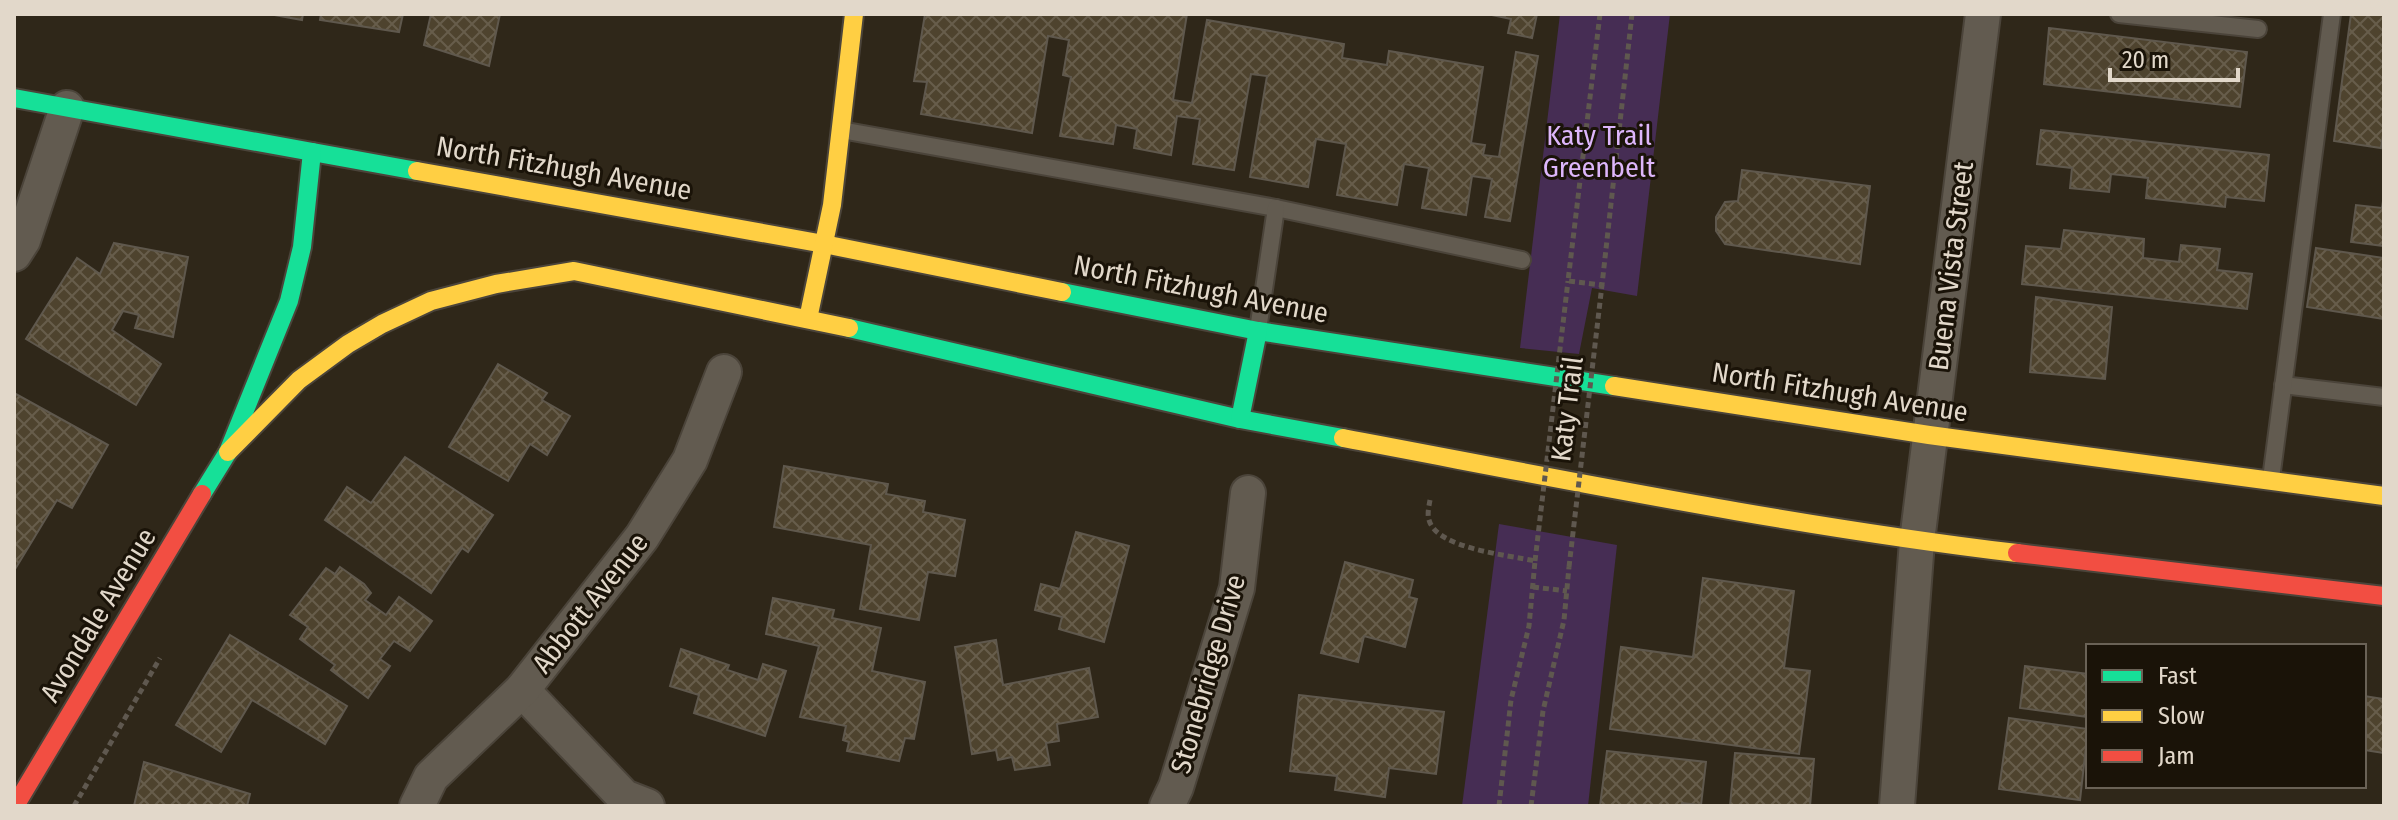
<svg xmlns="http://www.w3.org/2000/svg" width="2398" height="820" font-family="'Fira Sans Condensed',sans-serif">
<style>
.park{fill:#462d54}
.building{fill:url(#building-cross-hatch);stroke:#5f584d;stroke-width:2}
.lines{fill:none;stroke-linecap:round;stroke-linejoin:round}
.lane-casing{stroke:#4b443a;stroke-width:20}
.street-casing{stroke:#4b443a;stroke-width:38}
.fast-casing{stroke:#4b443a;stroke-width:22}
.slow-casing{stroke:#4b443a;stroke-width:22}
.jam-casing{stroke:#4b443a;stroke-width:22}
.path{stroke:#5f584f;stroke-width:5;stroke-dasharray:6 4;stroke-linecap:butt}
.lane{stroke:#625b50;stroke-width:16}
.street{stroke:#625b50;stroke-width:34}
.fast{stroke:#16e098;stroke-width:18}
.slow{stroke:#ffcf43;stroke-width:18}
.jam{stroke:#f24e42;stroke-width:18}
.path-bridge{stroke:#5f584f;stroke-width:5;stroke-dasharray:6 4;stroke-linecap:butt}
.labels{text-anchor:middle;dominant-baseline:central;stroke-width:6;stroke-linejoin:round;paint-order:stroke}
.park-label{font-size:28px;fill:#ddb6fb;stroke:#1a1308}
.street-label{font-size:28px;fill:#e2d8ca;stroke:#1a1308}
</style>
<defs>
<pattern id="building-cross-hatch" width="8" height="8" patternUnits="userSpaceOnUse" patternTransform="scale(2)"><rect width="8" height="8" fill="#4e432e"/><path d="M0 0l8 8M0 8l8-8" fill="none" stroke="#675d4b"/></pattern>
</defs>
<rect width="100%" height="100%" fill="#2f2719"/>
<g class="park">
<path d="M1560,14H1670L1637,296L1592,288L1579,354L1520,348Z"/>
<path d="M1499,524L1617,545L1588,806H1462Z"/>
</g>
<g class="building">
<path d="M269,14H303L302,20Z"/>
<path d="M321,14H403L399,32L320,20Z"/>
<path d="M431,14H500L489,66L424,45Z"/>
<path d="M925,14H1187L1173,100L1192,103L1207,20L1344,44L1342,58L1387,65L1389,51L1483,67L1471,143L1485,145L1483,155L1499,157L1516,52L1538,56L1510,221L1485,217L1492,179L1472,176L1466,215L1422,208L1429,168L1404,164L1397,205L1337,195L1346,144L1316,139L1308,187L1250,177L1267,76L1251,74L1234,170L1193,164L1200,119L1177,116L1171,155L1134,148L1137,129L1116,125L1113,144L1060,136L1071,77L1063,75L1069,40L1048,36L1032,133L921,114L927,82L914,81Z"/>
<path d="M1487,14H1537L1532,38L1508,33L1511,19Z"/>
<path d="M2351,14H2384V129L2381,148L2334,141Z"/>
<path d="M2049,28L2247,52L2240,107L2044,84Z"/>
<path d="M2041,130L2269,155L2264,201L2226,197L2225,207L2146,198L2148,178L2111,174L2109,192L2070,188L2072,168L2037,164Z"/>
<path d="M1742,170L1870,186L1860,264L1725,244L1716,231V217L1725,202L1738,201Z"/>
<path d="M2383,201L2384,246L2351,242L2356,205L2382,208Z"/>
<path d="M2064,230L2144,239L2143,258L2179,262L2181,245L2220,249L2217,270L2252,274L2247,309L2022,284L2026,246L2061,249Z"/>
<path d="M114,243L188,257L173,337L135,328L139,315L123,311L112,330L161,364L136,405L26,339L77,258L100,274Z"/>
<path d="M2316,248L2384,258V319L2307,307Z"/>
<path d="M2036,297L2112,307L2105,379L2030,372Z"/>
<path d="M498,364L547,393L542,400L570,416L547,455L530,444L508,481L449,447Z"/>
<path d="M14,393L108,445L72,508L57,500L14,571Z"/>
<path d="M405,457L493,515L468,552L462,548L431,593L325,520L347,487L371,503Z"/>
<path d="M784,466L888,484L886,494L925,501L923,512L965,520L955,576L928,572L919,620L860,609L871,545L774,527Z"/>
<path d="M1076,532L1129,546L1104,642L1059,629L1062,617L1035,610L1041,584L1060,589Z"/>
<path d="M1345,562L1413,580L1409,597L1417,599L1405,647L1364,636L1358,662L1321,653Z"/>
<path d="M340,567L364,584L371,593L365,600L386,615L399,597L432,621L410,651L394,641L380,659L390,666L368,698L331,670L335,665L300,639L308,627L290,615L326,568L335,574Z"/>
<path d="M1703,578L1794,591L1784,668L1810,671L1799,754L1610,729L1621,647L1693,657Z"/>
<path d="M773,598L834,610L832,618L881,628L872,671L925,682L914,739L905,738L899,761L847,751L849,742L843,740L846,726L800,717L819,646L766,634Z"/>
<path d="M230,635L347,706L325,744L252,700L221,752L176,725Z"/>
<path d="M996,640L1003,685L1089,668L1098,717L1057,724L1059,741L1046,743L1050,765L1015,770L1012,757L998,760L996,750L972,754L955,647Z"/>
<path d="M681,649L729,665L727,670L758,680L763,664L786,671L765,736L694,713L699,695L670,686Z"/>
<path d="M2025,666L2088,674V717L2020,708Z"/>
<path d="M1299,695L1444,712L1436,774L1389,768L1385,797L1335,790L1337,776L1290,771Z"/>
<path d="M2364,696L2384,699V753L2364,750Z"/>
<path d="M2009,718L2088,729L2080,800L1999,789Z"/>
<path d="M1607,751L1706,762L1701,805L1682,803L1681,806H1600Z"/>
<path d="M1735,753L1814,759L1810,806H1730Z"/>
<path d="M144,762L250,794L247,806H134Z"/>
</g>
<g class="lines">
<defs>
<g id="lane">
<path d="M2119,14L2258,29"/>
<path d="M841,130L1276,208L1522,260"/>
<path d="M1258,330L1276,208"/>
<path d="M2283,385L2384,397"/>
<path d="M2271,479L2332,14"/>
</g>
<g id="street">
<path d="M14,254L23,240L67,108"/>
<path d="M522,690L624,797L647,806"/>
<path d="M417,806L431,777L522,690L642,537L690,460L724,372"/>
<path d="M1167,806L1176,787L1237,588L1248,493"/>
<path d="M1897,806L1917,541L1983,14"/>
</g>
<g id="fast">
<path d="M14,98L417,171"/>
<path d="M1062,292L1258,331L1614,386"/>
<path d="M849,328L1240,419L1343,438"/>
<path d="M1240,419L1258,331"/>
<path d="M202,494L228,452L289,301L302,247L312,152"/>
</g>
<g id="slow">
<path d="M417,171L824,244L1062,292"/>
<path d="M808,319L832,205L854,14"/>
<path d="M1614,386L1929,435L2384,496"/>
<path d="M1343,438C1567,480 1791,526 2017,553"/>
<path d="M228,452L299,380L348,344L382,324L431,301L496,284L574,271L849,328"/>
</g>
<g id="jam">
<path d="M2017,553L2384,596"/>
<path d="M15,806L202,494"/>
</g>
</defs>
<use href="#lane" class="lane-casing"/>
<use href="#street" class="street-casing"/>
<use href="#fast" class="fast-casing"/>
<use href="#slow" class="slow-casing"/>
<use href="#jam" class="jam-casing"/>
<g class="path">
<path d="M1600,14L1568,281L1602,285L1632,14"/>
<path d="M1430,500C1429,506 1427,514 1429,520C1437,549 1509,555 1535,561L1529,626L1511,700L1499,806"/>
<path d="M1533,587L1567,591"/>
<path d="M74,806L160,658"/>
<path d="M1531,806L1543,711L1564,620L1569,567"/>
</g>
<use href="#lane" class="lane"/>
<use href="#street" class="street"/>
<use href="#fast" class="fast"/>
<use href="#slow" class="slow"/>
<use href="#jam" class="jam"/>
<g class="path-bridge">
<path d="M1535,561L1568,281"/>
<path d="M1569,567L1602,285"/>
</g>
</g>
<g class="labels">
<g class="park-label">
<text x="1599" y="135">Katy Trail<tspan x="1599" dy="32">Greenbelt</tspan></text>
</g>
<g class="street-label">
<text transform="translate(564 168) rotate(10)">North Fitzhugh Avenue</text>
<text transform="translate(1951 266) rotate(-83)">Buena Vista Street</text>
<text transform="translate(1201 289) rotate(11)">North Fitzhugh Avenue</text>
<text transform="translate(1840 392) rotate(9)">North Fitzhugh Avenue</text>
<text transform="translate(1567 409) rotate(-83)">Katy Trail</text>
<text transform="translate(590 603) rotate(-52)">Abbott Avenue</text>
<text transform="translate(98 615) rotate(-59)">Avondale Avenue</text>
<text transform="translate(1208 674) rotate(-74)">Stonebridge Drive</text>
</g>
</g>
<rect width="2398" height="820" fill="none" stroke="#e2d8ca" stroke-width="32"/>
<rect x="2086" y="644" width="280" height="144" fill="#1a1308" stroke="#6a6256" stroke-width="2"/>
<rect x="2102" y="670" width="40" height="12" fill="#16e098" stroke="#6a6256" stroke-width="2"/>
<text x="2158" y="684" font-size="24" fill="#e2d8ca">Fast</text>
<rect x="2102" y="710" width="40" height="12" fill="#ffcf43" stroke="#6a6256" stroke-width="2"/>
<text x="2158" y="724" font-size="24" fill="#e2d8ca">Slow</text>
<rect x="2102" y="750" width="40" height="12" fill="#f24e42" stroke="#6a6256" stroke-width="2"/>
<text x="2158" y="764" font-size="24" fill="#e2d8ca">Jam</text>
<path d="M2110 68v12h128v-12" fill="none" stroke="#e2d8ca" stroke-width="4"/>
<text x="2122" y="68" font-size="24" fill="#e2d8ca" stroke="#1a1308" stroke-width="6" paint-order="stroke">20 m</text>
</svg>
